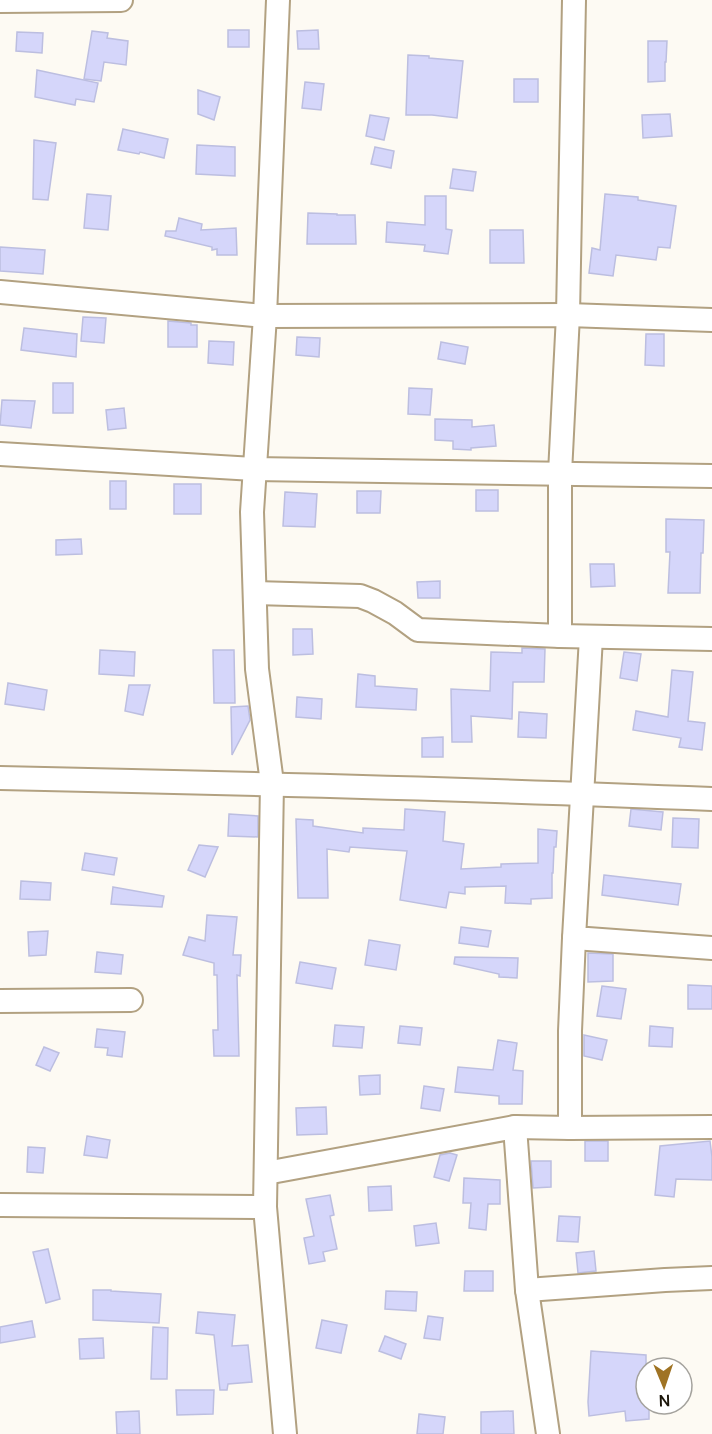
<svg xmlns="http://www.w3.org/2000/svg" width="712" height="1434" font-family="Manrope,sans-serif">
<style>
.building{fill:#d5d6fa;stroke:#bcbee0;stroke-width:1.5}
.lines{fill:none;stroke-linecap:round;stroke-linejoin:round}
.minor-casing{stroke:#b2a181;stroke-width:26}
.minor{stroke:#fff;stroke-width:22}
</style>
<rect width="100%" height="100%" fill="#fdfaf3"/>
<g class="building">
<rect x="228" y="30" width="21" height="17"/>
<path d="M318,30L319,49H298L297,31Z"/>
<path d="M92,31L108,33L107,38L128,41L126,65L104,62L101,81L84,79Z"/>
<path d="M17,32L43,33L42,53L16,51Z"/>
<path d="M648,41H667L666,62H665V81L648,82Z"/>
<path d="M408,55L429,56V58L463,61L457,118L432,115H406Z"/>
<path d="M37,70L98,83L94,102L76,99L75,105L35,97Z"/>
<rect x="514" y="79" width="24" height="23"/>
<path d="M305,82L324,84L321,110L302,108Z"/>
<path d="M198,90L220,97L214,120L198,114Z"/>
<path d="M670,114L672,136L643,138L642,115Z"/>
<path d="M370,115L389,118L384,140L366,136Z"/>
<path d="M123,129L168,139L164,158L140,152L139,154L118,150Z"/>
<path d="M34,140L56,143L48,200L33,199Z"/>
<path d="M197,145L235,147V176L196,174Z"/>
<path d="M375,147L394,151L391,168L371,164Z"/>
<path d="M453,169L476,172L473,191L450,188Z"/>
<path d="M87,194L111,196L108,230L84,228Z"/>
<path d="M605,194L638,197V200L676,206L670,248L658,247L656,260L616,255L613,276L589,273L592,248L600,250Z"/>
<path d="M425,196H446V229L452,230L448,254L424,251L425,245L386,242L387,222L425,225Z"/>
<path d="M308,213L337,214V215H355L356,244H307Z"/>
<path d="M179,218L202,224L201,230L236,228L237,255H217V249L212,250V247L165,236L166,231H176Z"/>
<path d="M490,230H523L524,263H490Z"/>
<path d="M0,247L45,250L43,274L0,271Z"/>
<path d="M83,317L106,318L104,343L81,341Z"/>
<path d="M168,321L191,323V325H197V347H168Z"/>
<path d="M24,328L77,334L76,357L21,350Z"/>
<path d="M646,334H664V366L645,365Z"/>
<path d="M297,337L320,338L319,357L296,355Z"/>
<path d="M209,341L234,342L233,365L208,363Z"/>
<path d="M441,342L468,347L465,364L438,359Z"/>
<rect x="53" y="383" width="20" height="30"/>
<path d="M409,388L432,389L430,415L408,414Z"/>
<path d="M2,400L35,401L31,428L0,425Z"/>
<path d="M124,408L126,428L108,430L106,410Z"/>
<path d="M435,419L472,420V427L494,425L496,446L471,448V450L453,449V441L435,440Z"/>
<rect x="110" y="481" width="16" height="28"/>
<rect x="174" y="484" width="27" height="30"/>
<rect x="476" y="490" width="22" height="21"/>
<path d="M357,491H381L380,513H357Z"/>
<path d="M285,492L317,494L315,527L283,526Z"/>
<path d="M666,519L704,520L703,553H701L700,593H668L670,552H666Z"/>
<path d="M81,539L82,554L56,555V540Z"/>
<path d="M590,564H614L615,586L591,587Z"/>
<path d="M440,581V598H418L417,582Z"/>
<path d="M293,629H312L313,654L293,655Z"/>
<path d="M522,648L545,649L544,682H513L512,719L471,716L472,742H452L451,689L490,691L491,652L522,653Z"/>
<path d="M100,650L135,652L134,676L99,674Z"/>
<path d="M213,650H234L235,703H214Z"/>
<path d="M624,652L641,654L637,681L620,678Z"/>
<path d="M672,670L693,672L688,721L705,723L702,750L679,747L681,738L633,730L636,711L668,717Z"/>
<path d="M358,674L375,676V686L417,689L416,710L356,707Z"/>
<path d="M8,683L47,690L44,710L5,704Z"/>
<path d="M129,685H150L143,715L125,711Z"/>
<path d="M297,697L322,699L321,719L296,717Z"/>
<path d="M248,706L250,720L232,755L231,707Z"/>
<path d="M519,712L547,714L546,738L518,737Z"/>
<path d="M443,737V757H422V738Z"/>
<path d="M405,809L445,812L443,841L464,844L461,869L501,867V864L538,863V829L557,831L556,847H554L553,873H552V898L531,899V904L505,903L506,886L465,887V894L449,892L446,908L400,900L407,851L350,847L349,852L327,849L328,898H298L296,819L313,820V826L363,833V828L404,830Z"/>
<path d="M631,809L663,812L661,830L629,826Z"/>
<path d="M229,814L258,816V837L228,836Z"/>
<path d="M673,818L699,819L698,848L672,847Z"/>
<path d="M199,845L218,847L205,877L188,870Z"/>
<path d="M85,853L117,858L114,875L82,870Z"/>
<path d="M604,875L681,884L678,905L602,895Z"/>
<path d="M21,881L51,883L50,900L20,899Z"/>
<path d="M113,887L164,896L162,907L111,904Z"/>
<path d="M207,915L237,917L233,955H241L240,976L237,975L239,1056H214L213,1030H218L217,975H214V963L183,955L189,937L205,941Z"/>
<path d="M461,927L491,931L488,947L459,943Z"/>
<path d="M48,931L46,955L29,956L28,932Z"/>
<path d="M369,940L400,945L396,970L365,965Z"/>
<path d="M97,952L123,955L121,974L95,972Z"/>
<path d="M588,953L613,954V981L588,982Z"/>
<path d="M455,957L518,958L517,978L499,977V974L454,964Z"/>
<path d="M300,962L336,968L332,989L296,983Z"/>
<path d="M688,985L712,986V1009H688Z"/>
<path d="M602,986L626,989L621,1019L597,1016Z"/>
<path d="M335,1025L364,1027L362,1048L333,1046Z"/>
<path d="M400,1026L422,1028L420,1045L398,1043Z"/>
<path d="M650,1026L673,1028L672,1047L649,1046Z"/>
<path d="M97,1029L125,1032L122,1057L107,1055L108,1048L95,1047Z"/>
<path d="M584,1035L607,1040L602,1060L584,1056Z"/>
<path d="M498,1040L517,1043L513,1070L523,1071L522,1104H499V1096L455,1092L458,1067L493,1070Z"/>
<path d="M44,1047L59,1053L50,1071L36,1065Z"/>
<path d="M380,1075V1094L360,1095L359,1076Z"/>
<path d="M424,1086L444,1089L440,1111L421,1108Z"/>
<path d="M326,1107L327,1134L297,1135L296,1108Z"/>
<path d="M87,1136L110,1140L107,1158L84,1155Z"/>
<rect x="585" y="1141" width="23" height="20"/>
<path d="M710,1141L712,1157V1180L676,1179L674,1197L655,1195L660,1146Z"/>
<path d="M28,1147L45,1148L43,1173L27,1172Z"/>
<path d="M450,1153L457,1155L449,1181L434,1177L440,1155Z"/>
<path d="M531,1161H551V1187L533,1188Z"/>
<path d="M464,1178L500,1180V1204H488L486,1230L469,1228L471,1203H463Z"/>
<path d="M391,1186L392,1210L369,1211L368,1187Z"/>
<path d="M330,1195L334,1215L330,1216L337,1249L323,1252L325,1261L309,1264L304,1238L314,1236L306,1199Z"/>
<path d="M559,1216L580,1217L578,1242L557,1241Z"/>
<path d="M436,1223L439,1243L416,1246L414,1226Z"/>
<path d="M48,1249L60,1299L46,1303L33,1252Z"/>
<path d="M594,1251L596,1271L578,1273L576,1253Z"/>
<path d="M465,1271H493V1291H464Z"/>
<path d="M93,1290H111V1291L161,1294L159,1323L93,1320Z"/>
<path d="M386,1291L417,1292L416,1311L385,1309Z"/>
<path d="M198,1312L235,1315L232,1346L248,1345L252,1382L228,1384L227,1390H220L214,1335L196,1333Z"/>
<path d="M428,1316L443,1318L440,1340L424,1338Z"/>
<path d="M322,1320L347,1325L341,1353L316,1348Z"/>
<path d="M32,1321L35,1337L0,1343V1327Z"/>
<path d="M153,1327L168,1328L167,1379H151Z"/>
<path d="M385,1336L406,1344L401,1359L379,1351Z"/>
<path d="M103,1338L104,1358L80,1359L79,1339Z"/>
<path d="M591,1351L646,1355V1404H649V1419L626,1421L625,1411L589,1416L588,1402Z"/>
<path d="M176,1390H214L213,1414L177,1415Z"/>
<path d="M139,1411L140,1434H117L116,1412Z"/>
<path d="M513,1411L514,1434H481V1412Z"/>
<path d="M419,1414L445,1417L443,1434H417Z"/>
</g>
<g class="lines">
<defs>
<g id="minor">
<path d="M278,0L265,316L252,512L257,669L272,783L265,1207L285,1434"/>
<path d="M0,1L121,0"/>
<path d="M0,292L265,316L568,315L712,320"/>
<path d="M0,454L254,469L712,476"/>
<path d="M255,593L360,596L373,601L395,613L418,630L560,636L712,639"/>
<path d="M560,636V473L568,315L574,0"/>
<path d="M591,637L574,938L712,948"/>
<path d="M0,778C237,783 475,789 712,799"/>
<path d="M0,1001L131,1000"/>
<path d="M515,1127L527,1290L548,1434"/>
<path d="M570,1128V1031L574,938"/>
<path d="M266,1173L515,1127L570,1128L712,1127"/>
<path d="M0,1205L265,1207"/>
<path d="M527,1290L665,1280L712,1278"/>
</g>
</defs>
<use href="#minor" class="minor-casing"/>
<use href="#minor" class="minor"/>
</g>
<g transform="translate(664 1386) rotate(178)"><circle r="28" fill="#ffffff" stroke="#a4a29d" stroke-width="1.5"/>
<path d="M0-4.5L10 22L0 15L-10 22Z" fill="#9f7324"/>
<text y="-9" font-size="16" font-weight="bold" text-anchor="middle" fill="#1c160a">N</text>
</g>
</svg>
